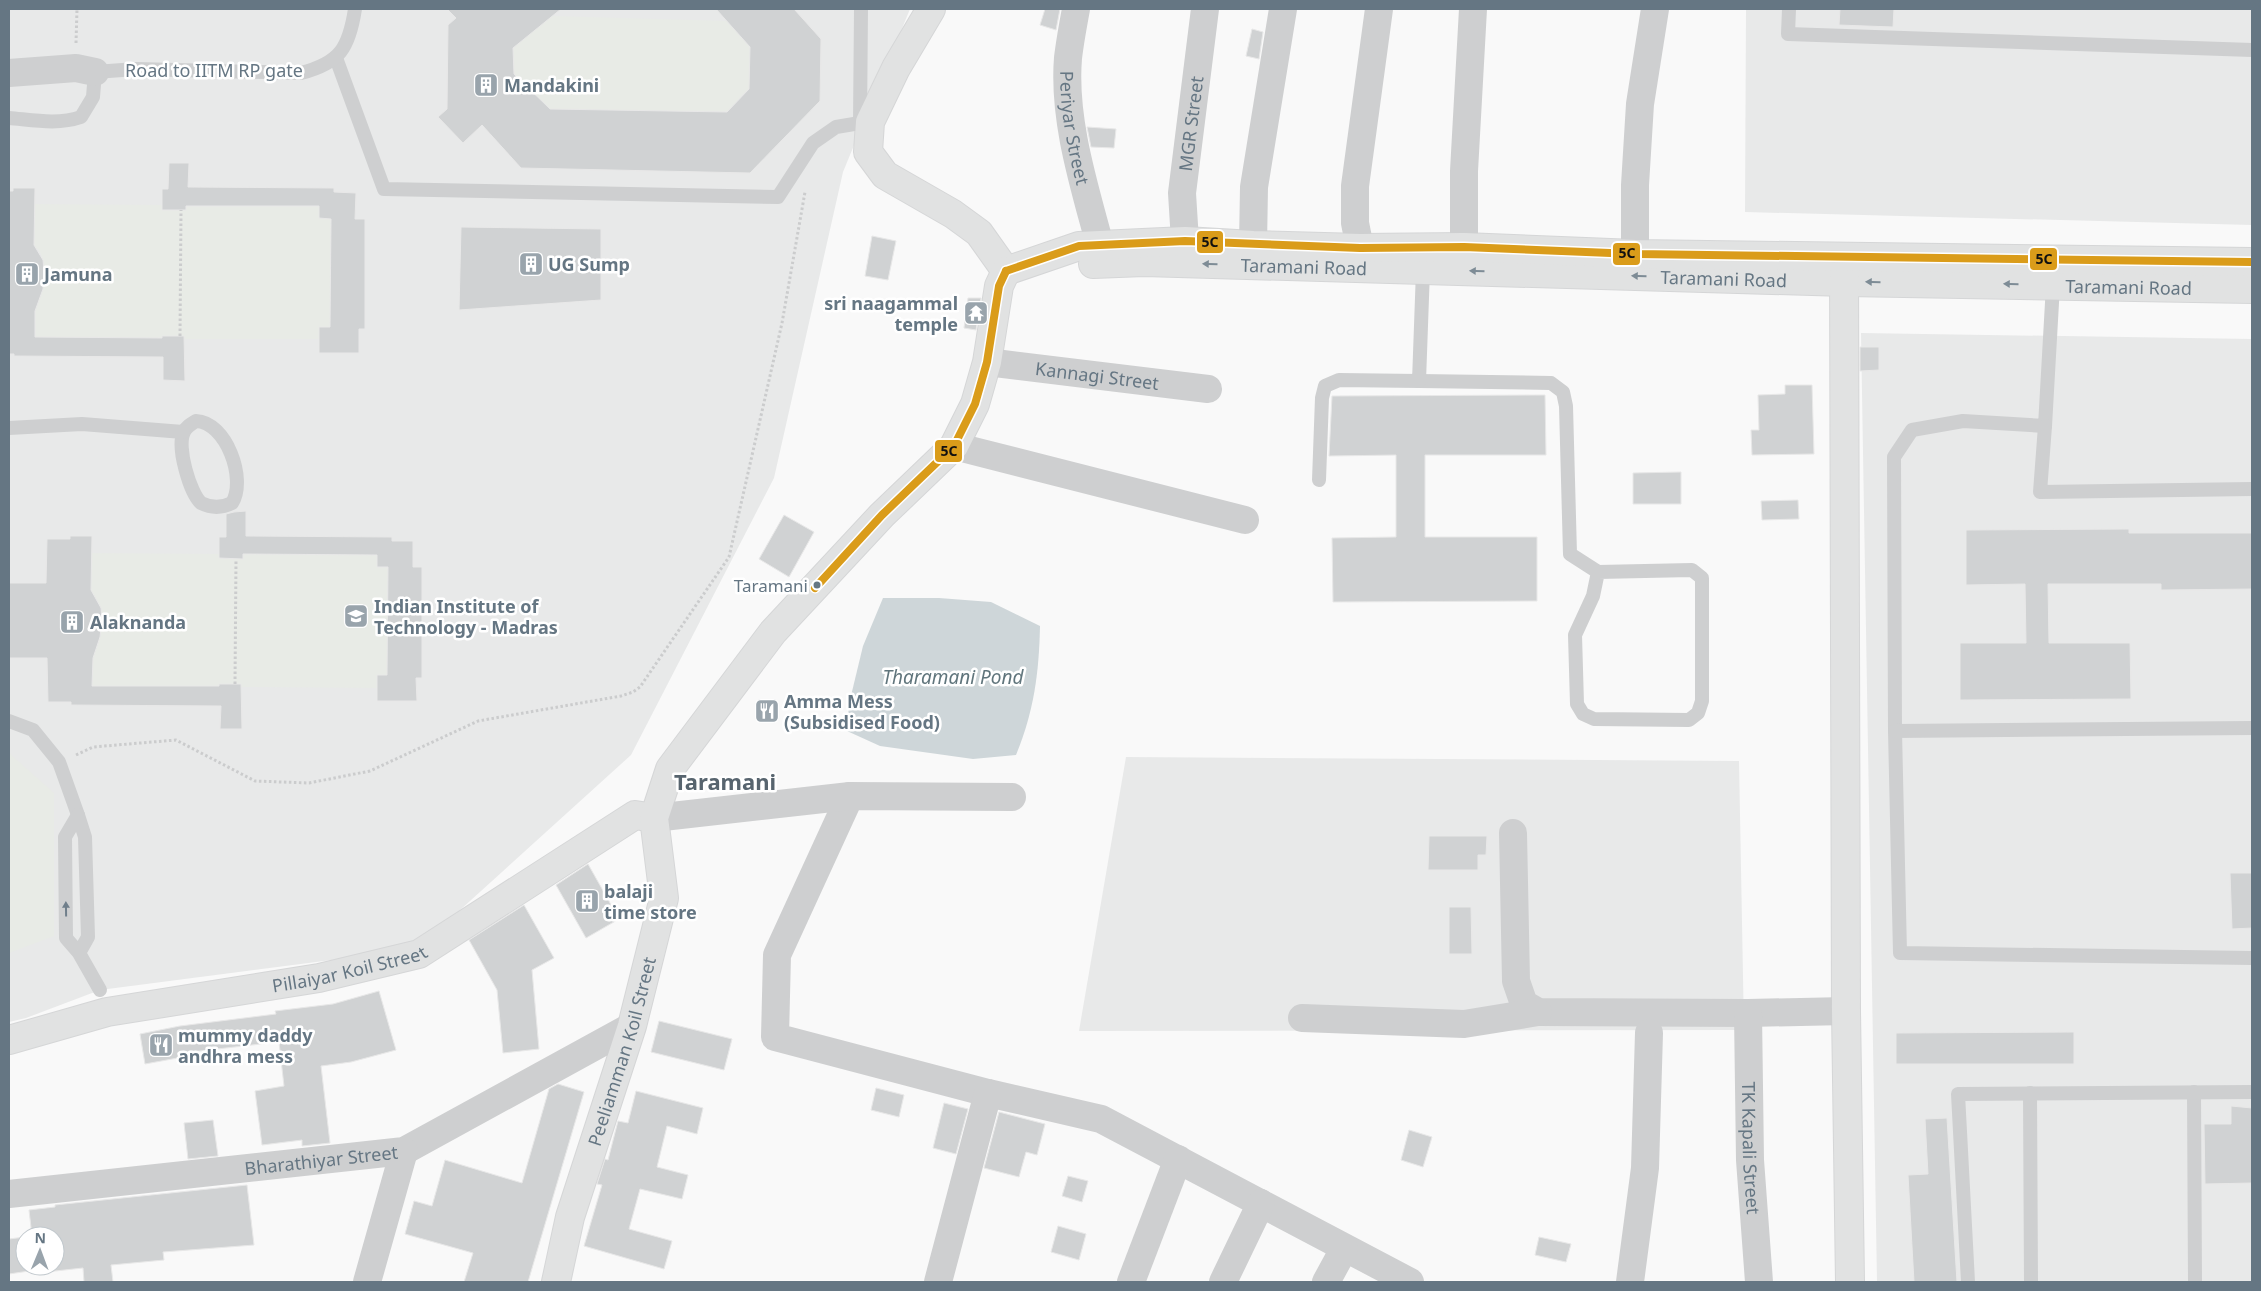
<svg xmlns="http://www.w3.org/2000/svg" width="2261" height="1291" font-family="'Noto Sans',sans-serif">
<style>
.built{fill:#e8e9e9}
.green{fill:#e8ebe6}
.water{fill:#ced6d9}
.building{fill:#d0d2d3;stroke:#e8e8e8}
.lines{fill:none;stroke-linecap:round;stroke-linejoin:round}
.secondary-casing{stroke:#d5d6d7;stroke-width:30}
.path{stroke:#cbcccd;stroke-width:3;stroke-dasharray:2.5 2.5;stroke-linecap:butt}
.lane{stroke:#cecfd0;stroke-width:14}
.street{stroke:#cecfd0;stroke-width:28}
.secondary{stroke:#e1e2e2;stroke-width:28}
.bus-1-casing{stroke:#fff;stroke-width:11}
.bus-1{stroke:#da9c1a;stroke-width:8}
.oneway{fill:#7e8c96}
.oneway2{fill:#707f8b}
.bus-dot{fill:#657683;stroke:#fff;stroke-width:2}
.labels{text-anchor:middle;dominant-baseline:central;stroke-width:5;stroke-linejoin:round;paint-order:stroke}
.bus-label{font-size:17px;fill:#657683;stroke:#fff;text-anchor:end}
.street-label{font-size:18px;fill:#657683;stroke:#fff}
.poi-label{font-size:18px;font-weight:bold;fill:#657683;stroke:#fff;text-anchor:start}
.water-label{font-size:19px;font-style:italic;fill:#60757c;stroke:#fff}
.district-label{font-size:22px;font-weight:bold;fill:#57646e;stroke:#fff}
.line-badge{stroke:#fff;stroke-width:2}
.pale-badge-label{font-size:14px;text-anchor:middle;font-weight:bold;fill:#111}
</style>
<rect width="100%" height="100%" fill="#f9f9f9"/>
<g class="built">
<path d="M9,9H910L843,172L774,478L631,755L417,949L100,990L26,1018L9,1022Z"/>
<path d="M1746,9H2252V225L1745,212Z"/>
<path d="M1861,333L2252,339V1282H1877Z"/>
<path d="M1126,757L1739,761L1744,1030L1079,1031Z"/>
</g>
<g class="green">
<path d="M552,16L727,21L762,60H750L749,75H761L727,112L550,109L514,74L513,48Z"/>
<path d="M21,204L162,205V210H185L186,206H319V218L331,219L330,327H320L319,339H184V336H162V338L19,337L35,298H40C45,282 48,264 38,249H34V235L20,234Z"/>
<path d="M78,553L219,554V558L236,559L243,554L377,555V566L388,567L387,675H377V688L241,687V684H220L219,686H76L93,647H97C103,631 104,612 95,597H91V583H78Z"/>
<path d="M9,753L54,793V936L9,953Z"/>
</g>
<path class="water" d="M883,598H939L991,602L1040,626C1039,673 1034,711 1016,755L973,759L880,746L847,731L849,704L863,646Z"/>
<g class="building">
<path d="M447,9H561L513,48L514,74L550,109L727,112L749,89L750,47L716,9H794L821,39L820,101L750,173L521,168L482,125L463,143L438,117L447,109L448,25L456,18Z"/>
<path d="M1045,9H1060L1056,30L1040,25Z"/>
<path d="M1840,9H1894L1893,27L1839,25Z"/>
<path d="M1252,29L1263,32L1259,59L1246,56Z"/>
<path d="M1087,127L1116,129L1114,148L1091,147Z"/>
<path d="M169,163H189L188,187L334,188V192L356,193L355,219H365V329H359V353H319V327H330L331,219L319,218V206H186V210H162V189H168Z"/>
<path d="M13,188H35L34,245L43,260L44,271L43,289L35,311V337L162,338V336H184L185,381L163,380V357L14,356V354H9V191H13Z"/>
<path d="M461,227L601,229V300L459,310Z"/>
<path d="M872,236L896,241L888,280L865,276Z"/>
<path d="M968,298H981L976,330L964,328Z"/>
<path d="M1860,347H1879V370L1860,371Z"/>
<path d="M1785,385H1812L1814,454L1752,455L1751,430H1759L1758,395L1785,394Z"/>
<path d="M1545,395L1546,455H1425V537H1537V601L1333,602L1332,538L1396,537V455L1329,456L1332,396Z"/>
<path d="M1681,472V504H1633V473Z"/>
<path d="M1798,500L1799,519L1762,520L1761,501Z"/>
<path d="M246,511V536L392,537V541H413V567H422V678H416L417,701H377V675H387L388,567H377V555L243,554V559L219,558V537H226V514L234,512Z"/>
<path d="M784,515L814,532L789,577L759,559Z"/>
<path d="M2129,529V533H2252V589L2161,590V584H2048L2049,643H2130L2131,699L1960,700V643H2026L2025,584L1966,585V530Z"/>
<path d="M70,536H92L91,590L101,608L102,619L100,637L93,658L92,686H219V684H241L242,729H220L221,706L71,705V702H48L47,658H9V583H46L47,539H70Z"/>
<path d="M1429,836H1487L1486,855H1478V870H1428Z"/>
<path d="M588,864L619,919L586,938L556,885Z"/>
<path d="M2230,873H2252V928L2232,929Z"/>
<path d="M524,905L554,958L532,970L539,1049L503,1053L497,990L469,940Z"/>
<path d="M1449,907H1471L1472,954H1449Z"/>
<path d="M379,991L396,1050L351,1062L321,1066L330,1143L302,1146V1140L262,1145L255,1091L284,1086L279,1042L182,1053L183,1057L145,1064L140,1034L180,1026L276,1014L275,1011L333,1004Z"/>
<path d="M659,1021L732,1039L724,1070L651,1052Z"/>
<path d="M2074,1032V1064H1896V1033Z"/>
<path d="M558,1084L584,1092L528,1282H464L473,1253L405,1234L414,1201L432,1206L445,1160L522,1183L549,1089Z"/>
<path d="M876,1088L904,1095L899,1117L871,1110Z"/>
<path d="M636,1091L703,1108L697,1134L667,1126L657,1167L688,1175L682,1199L640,1189L629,1229L672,1241L664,1269L584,1246L602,1185L597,1184L605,1159L608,1160L618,1121L628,1123Z"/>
<path d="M944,1103L968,1109L956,1154L933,1148Z"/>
<path d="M2231,1106L2252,1108V1183L2205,1184L2204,1124H2231Z"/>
<path d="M999,1112L1045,1124L1037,1155L1026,1152L1019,1177L984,1168Z"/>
<path d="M1947,1118L1957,1282H1914L1908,1175L1928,1174L1925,1119Z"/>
<path d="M213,1120L218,1156L188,1159L184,1123Z"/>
<path d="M1409,1130L1432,1137L1423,1167L1401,1160Z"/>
<path d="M1068,1176L1088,1181L1082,1202L1062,1196Z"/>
<path d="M247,1185L254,1245L163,1252L164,1260L111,1265L113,1282H84L83,1268L37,1273L36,1270L9,1274V1239L25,1237V1266H55V1236H31H32L29,1210L55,1207V1205Z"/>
<path d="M1058,1226L1086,1234L1079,1260L1051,1252Z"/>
<path d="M1539,1237L1571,1244L1566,1262L1535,1255Z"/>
</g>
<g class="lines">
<defs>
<g id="secondary">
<path d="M931,9L896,68L870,122L868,152L885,175L953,214L979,233L1006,271"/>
<path id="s6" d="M1093,264L1144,262L1846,282L2252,289"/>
<path d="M1844,264L1846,1011L1850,1282"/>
<path d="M1006,271L1079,246L1185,241L1253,245L1360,248L1464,247L1635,254L2252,262"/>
<path id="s7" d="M9,1040L107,1012L319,978L419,954L635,815L654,818"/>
<path id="s8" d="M556,1282L570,1217L632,1026L664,898L654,818L670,769L773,632L882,515L954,446L975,404L987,362L999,286L1006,271"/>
</g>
</defs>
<use href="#secondary" class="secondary-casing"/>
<g class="path">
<path d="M76,43L77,9"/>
<path d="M180,336L181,210"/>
<path d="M235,684L236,559"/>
<path d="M76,755L93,747L176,740L255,781L309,783L370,771L478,721L621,696L633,692L640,687L729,557L782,323L805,192"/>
</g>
<g class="lane">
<path d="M1789,9L1788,34L2252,50"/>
<path d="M336,58L384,189L778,197L813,143L836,127L860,123L861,9"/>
<path d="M9,118C33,120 58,125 81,117L93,97L95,72L136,69L301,73C340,63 349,48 355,9"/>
<path d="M2053,285L2045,426L1963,421L1912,430L1894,457L1895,731L1900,953L2252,958"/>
<path d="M1419,381L1551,383L1563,392L1566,406L1570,554L1598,572L1593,596L1575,635L1577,704L1583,714L1594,719L1689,720L1698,713L1702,701V578L1692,570L1598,572"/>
<path d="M196,421C226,422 247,479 232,503C222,508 211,508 201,503C190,493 176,446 184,432C186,427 191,424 196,421Z"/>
<path d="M2045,426L2040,492L2252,489"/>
<path d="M9,428L82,424L183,432"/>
<path d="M1319,480L1322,398L1325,386L1339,380L1419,381L1423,270"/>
<path d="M9,721L33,730L59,762L78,815"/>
<path d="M1895,731L2252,728"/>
<path d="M79,953L88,937L85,837L78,815L65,837L66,938L79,953L100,990"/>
<path d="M2194,1092L2195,1282"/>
<path d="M2030,1093L2031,1282"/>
<path d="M1968,1282L1958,1094L2252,1092"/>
</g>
<g class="street">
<path id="s1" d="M1076,9C1073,25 1070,41 1068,58C1063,120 1084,185 1100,245"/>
<path d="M9,73L76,68L95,72"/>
<path id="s2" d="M1185,241L1182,193L1205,9"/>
<path d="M1253,245L1254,187L1283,9"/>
<path d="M1464,247V171L1473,9"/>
<path d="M1360,248L1355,223V186L1379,9"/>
<path d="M1635,254V185L1640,104L1655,9"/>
<path id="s3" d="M987,362L1208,389"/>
<path d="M954,446L1245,520"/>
<path d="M850,796L777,955L775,1037L988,1093L1101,1119L1410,1282"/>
<path d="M654,818L850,796L1012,797"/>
<path d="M1513,833L1516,981L1524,1004L1538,1012L1748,1013L1846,1011"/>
<path id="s4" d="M1748,1013L1750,1160L1759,1282"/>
<path d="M1302,1018L1464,1024L1538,1012"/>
<path id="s5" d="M9,1194L404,1151L632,1026"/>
<path d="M367,1282L404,1151"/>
<path d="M938,1282L988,1093"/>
<path d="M1131,1282L1178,1159"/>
<path d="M1223,1282L1261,1203"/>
<path d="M1326,1282L1344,1249"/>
<path d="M1630,1282L1645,1168L1649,1033"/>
</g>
<use href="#secondary" class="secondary"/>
<defs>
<g id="bus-1">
<path d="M1006,271L1079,246L1185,241L1360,248L1464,247L1635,254L2252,262"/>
<path d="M815,588L882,515L954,446L975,404L987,362L999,286L1006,271"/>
</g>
</defs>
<use href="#bus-1" class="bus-1-casing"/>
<use href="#bus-1" class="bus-1"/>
</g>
<defs><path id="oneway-solid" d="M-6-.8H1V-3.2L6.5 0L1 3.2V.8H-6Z" transform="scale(1.25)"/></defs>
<g class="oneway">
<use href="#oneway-solid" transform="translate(1210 264) rotate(-178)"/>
<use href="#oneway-solid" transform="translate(1477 271) rotate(-178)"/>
<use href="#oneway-solid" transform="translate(1639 276) rotate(-178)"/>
<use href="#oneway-solid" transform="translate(1873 282) rotate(-179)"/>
<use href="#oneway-solid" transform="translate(2011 284) rotate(-179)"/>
</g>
<use class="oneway2" href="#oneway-solid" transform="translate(66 909) rotate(-91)"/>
<defs>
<symbol id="building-square" viewBox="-11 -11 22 22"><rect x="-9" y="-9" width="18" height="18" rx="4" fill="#99a4ac" stroke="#fff"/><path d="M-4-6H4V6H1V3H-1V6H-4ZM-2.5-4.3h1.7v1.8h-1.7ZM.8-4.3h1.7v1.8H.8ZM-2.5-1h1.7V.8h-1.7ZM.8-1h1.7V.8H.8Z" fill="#fff"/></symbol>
<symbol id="temple-square" viewBox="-11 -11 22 22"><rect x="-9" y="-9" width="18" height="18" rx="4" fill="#99a4ac" stroke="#fff"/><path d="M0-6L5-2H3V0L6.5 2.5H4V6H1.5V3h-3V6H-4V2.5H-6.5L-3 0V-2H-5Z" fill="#fff"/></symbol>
<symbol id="university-square" viewBox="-11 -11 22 22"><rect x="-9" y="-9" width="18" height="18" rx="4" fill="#99a4ac" stroke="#fff"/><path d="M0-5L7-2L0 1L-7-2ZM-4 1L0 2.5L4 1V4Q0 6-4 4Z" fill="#fff"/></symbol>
<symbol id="restaurant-square" viewBox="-11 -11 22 22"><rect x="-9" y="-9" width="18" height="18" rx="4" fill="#99a4ac" stroke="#fff"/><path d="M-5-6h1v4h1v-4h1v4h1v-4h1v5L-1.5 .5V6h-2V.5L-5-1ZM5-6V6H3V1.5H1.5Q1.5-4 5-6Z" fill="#fff"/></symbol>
</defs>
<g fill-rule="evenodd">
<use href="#building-square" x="472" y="71" width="28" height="28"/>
<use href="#building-square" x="517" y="250" width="28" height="28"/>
<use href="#building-square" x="13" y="260" width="28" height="28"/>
<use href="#temple-square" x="962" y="299" width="28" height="28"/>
<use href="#university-square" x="342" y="602" width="28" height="28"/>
<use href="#building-square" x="58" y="608" width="28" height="28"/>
<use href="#restaurant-square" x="753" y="697" width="28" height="28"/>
<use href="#building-square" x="573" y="887" width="28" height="28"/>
<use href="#restaurant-square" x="147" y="1031" width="28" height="28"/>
</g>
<circle class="bus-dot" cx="817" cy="585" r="4.5"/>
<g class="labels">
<g class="bus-label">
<text x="808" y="585">Taramani</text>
</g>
<g class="street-label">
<text x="214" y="70">Road to IITM RP gate</text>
<text stroke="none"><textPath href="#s2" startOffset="118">MGR Street</textPath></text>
<text stroke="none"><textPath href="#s1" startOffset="120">Periyar Street</textPath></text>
<text stroke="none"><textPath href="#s6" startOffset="211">Taramani Road</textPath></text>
<text stroke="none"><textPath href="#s6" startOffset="631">Taramani Road</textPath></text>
<text stroke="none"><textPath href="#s6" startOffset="1036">Taramani Road</textPath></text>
<text stroke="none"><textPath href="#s3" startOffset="111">Kannagi Street</textPath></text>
<text stroke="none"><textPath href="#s7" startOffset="348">Pillaiyar Koil Street</textPath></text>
<text stroke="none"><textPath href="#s8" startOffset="240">Peeliamman Koil Street</textPath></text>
<text stroke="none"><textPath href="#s4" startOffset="135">TK Kapali Street</textPath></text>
<text stroke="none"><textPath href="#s5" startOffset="314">Bharathiyar Street</textPath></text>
</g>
<g class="poi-label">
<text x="504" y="85">Mandakini</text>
<text x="548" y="264">UG Sump</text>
<text x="44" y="274">Jamuna</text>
<text x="958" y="303" text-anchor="end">sri naagammal<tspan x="958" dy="21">temple</tspan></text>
<text x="374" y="606">Indian Institute of<tspan x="374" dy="21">Technology - Madras</tspan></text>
<text x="90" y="622">Alaknanda</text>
<text x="784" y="701">Amma Mess<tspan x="784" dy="21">(Subsidised Food)</tspan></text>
<text x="604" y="891">balaji<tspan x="604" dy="21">time store</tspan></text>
<text x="178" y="1035">mummy daddy<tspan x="178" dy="21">andhra mess</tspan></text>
</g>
<g class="water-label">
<text x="953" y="677">Tharamani Pond</text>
</g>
<g class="district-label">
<text x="725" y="781">Taramani</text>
</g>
</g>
<g class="line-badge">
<rect x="1196" y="230" width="28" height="24" rx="5" fill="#da9c1a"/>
<rect x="1612" y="242" width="29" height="24" rx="5" fill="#da9c1a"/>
<rect x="2029" y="247" width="29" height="24" rx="5" fill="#da9c1a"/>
<rect x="934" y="439" width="29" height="24" rx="5" fill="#da9c1a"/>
</g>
<g class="pale-badge-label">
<text x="1210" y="247">5C</text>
<text x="1627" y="258">5C</text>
<text x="2044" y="264">5C</text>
<text x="949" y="456">5C</text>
</g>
<rect width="2261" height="1291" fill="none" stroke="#657683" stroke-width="20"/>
<g transform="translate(40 1251) rotate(1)"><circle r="24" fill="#ffffff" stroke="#c1c8cd"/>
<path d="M0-4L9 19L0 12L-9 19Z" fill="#99a4ac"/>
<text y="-8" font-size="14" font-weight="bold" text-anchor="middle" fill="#657683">N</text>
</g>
</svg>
